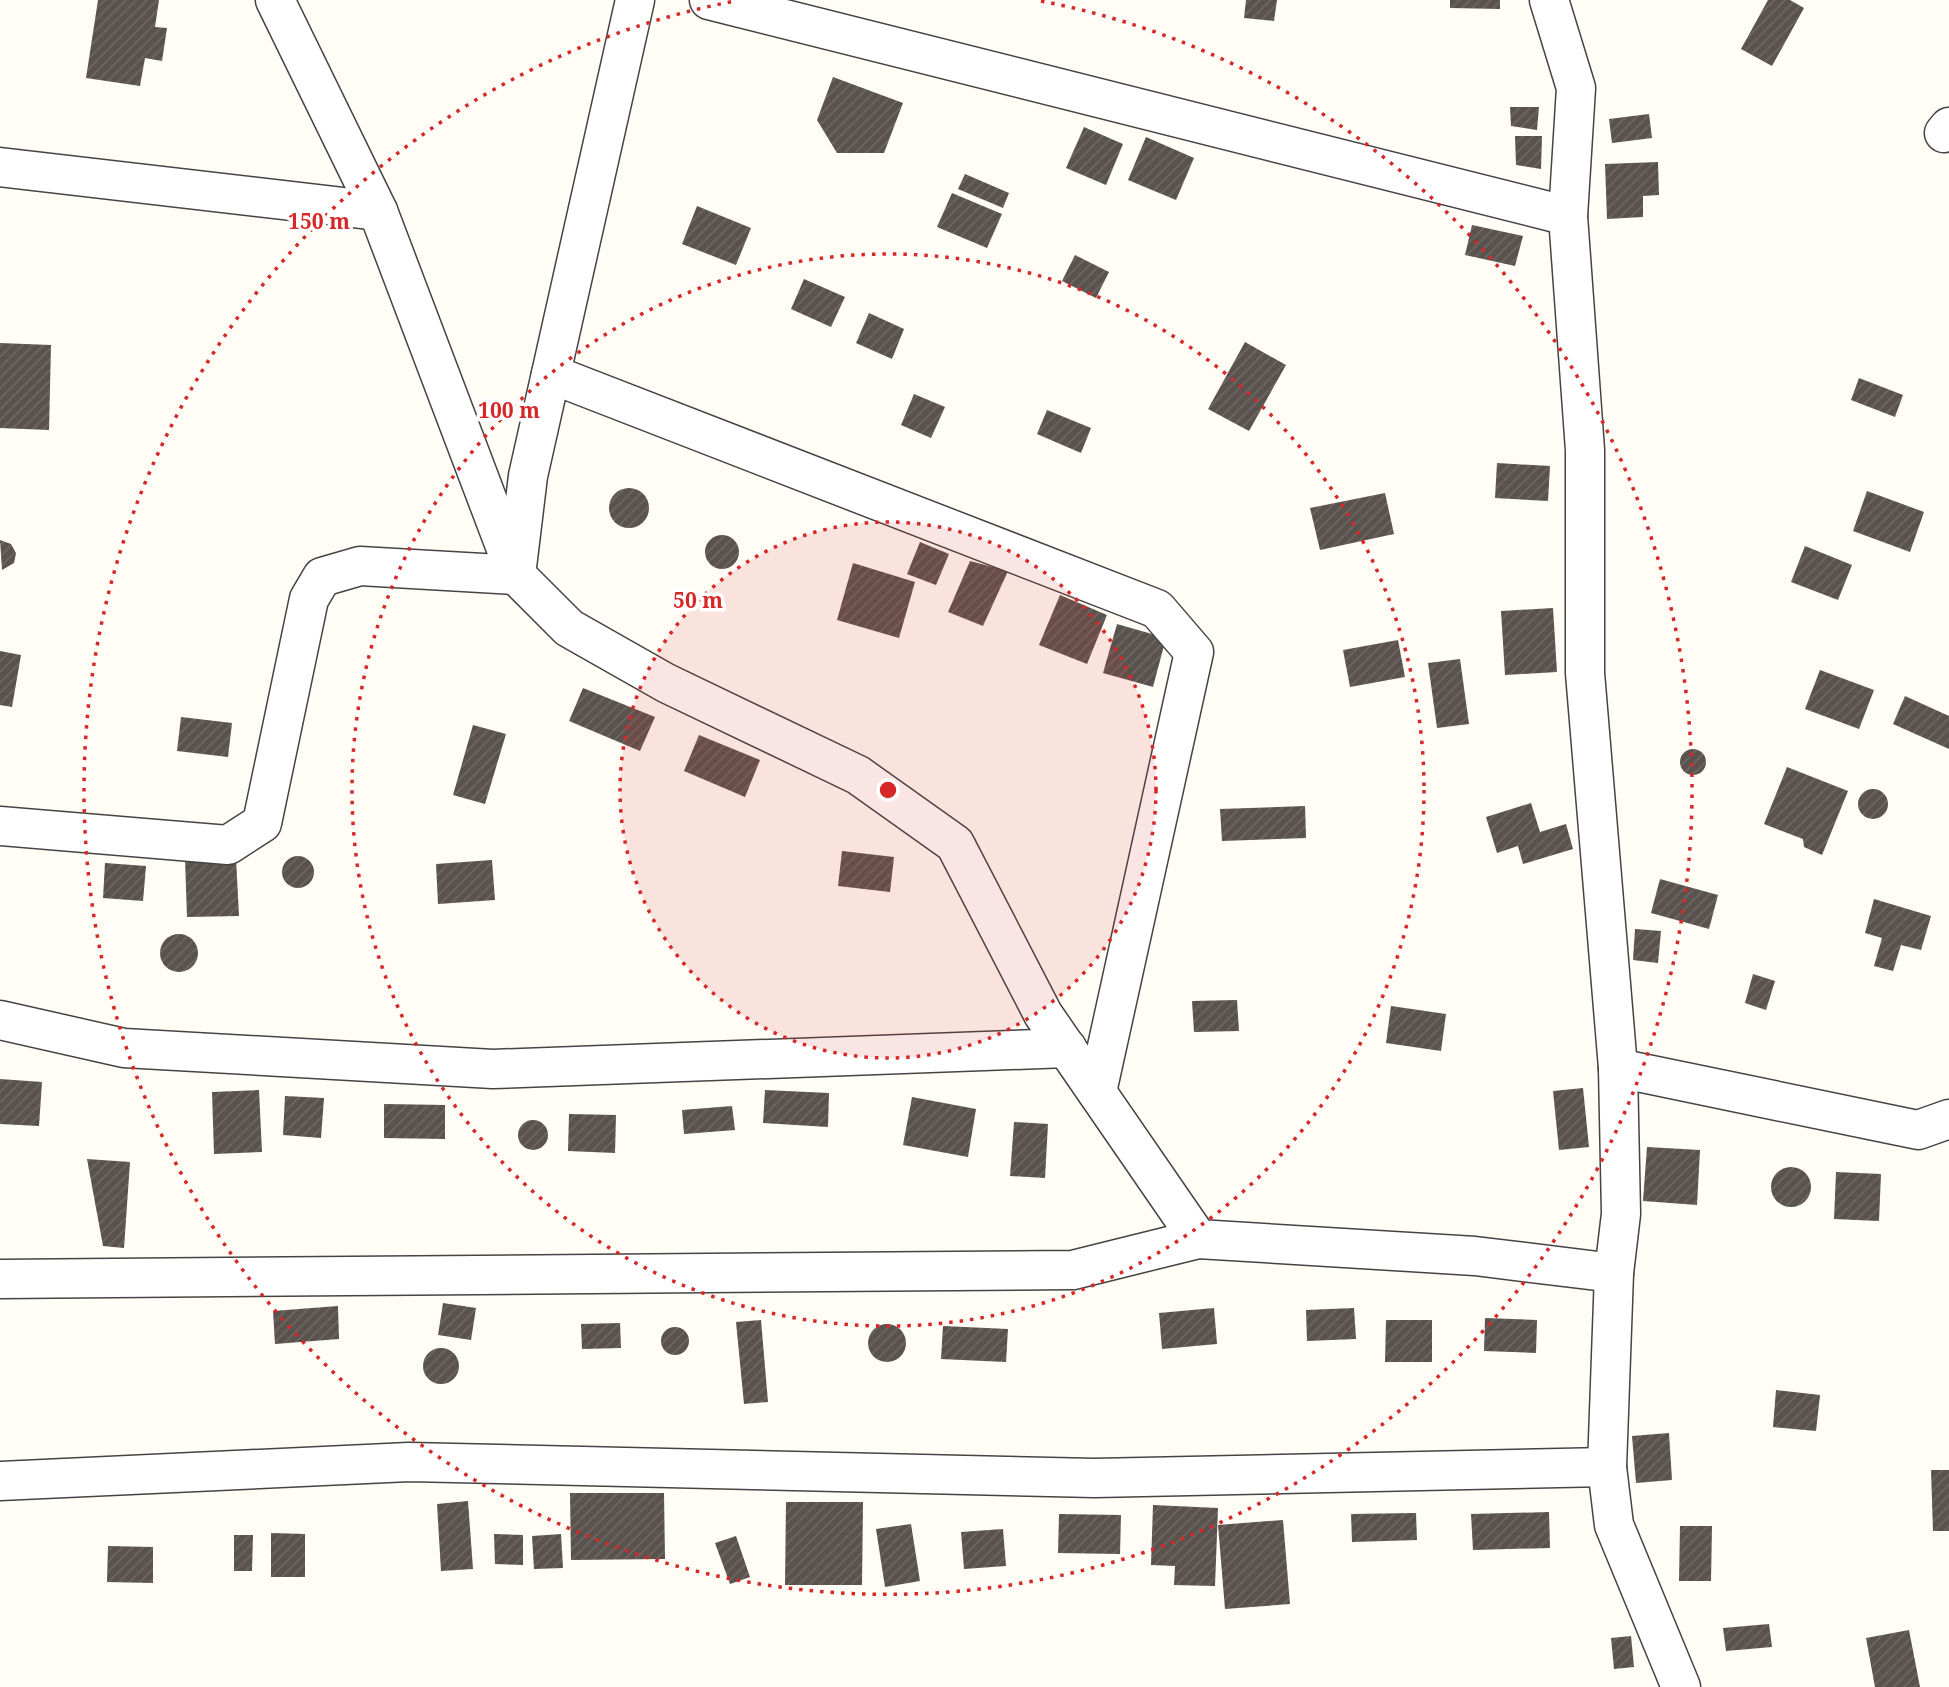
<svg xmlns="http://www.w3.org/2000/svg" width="1949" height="1687" font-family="'Noto Serif',serif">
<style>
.building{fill:url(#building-hatch)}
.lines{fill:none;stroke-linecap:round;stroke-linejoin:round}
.minor-casing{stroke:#444;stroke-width:41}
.minor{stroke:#fff;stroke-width:38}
.ring{fill:none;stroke:#d62828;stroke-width:3.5;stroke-dasharray:3.5 7}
.centre{fill:#d62828;stroke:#fff;stroke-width:3.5}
.ring-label{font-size:21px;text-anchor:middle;font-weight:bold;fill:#d62828;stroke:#fff;stroke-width:7;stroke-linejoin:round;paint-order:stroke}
</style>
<defs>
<pattern id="building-hatch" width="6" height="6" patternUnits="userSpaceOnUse" patternTransform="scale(1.75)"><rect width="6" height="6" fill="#5a524d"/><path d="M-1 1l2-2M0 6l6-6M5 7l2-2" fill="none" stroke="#6d6662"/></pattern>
</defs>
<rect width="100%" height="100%" fill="#fffdf5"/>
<g class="building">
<path d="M98,0H159L155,27L167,28L162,61L145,58L140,86L86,78Z"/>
<path d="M1246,0H1277L1274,21L1244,18Z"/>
<path d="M1450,0H1500V9L1450,8Z"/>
<path d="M1768,0H1790L1804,8L1772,66L1741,49Z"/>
<path d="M833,77L903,103L884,153H837L817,120Z"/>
<path d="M1510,107H1539L1537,130L1511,126Z"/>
<path d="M1649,114L1652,138L1612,143L1609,119Z"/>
<path d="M1084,127L1123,144L1106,185L1066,168Z"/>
<path d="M1515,136H1542L1541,169L1516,165Z"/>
<path d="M1146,137L1194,158L1176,200L1128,180Z"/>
<path d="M1658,162L1659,195L1643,196V217L1607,219L1605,164Z"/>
<path d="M965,174L1009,193L1003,208L958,189Z"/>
<path d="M952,193L1002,214L987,248L937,227Z"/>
<path d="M697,206L751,228L736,265L682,244Z"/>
<path d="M1472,225L1523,236L1515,266L1465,255Z"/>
<path d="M1075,255L1109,272L1096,298L1062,281Z"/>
<path d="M804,279L845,297L831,327L791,309Z"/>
<path d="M869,313L904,329L892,359L856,343Z"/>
<path d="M1245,342L1286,365L1249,431L1208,409Z"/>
<path d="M0,343L51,345L49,430L0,428Z"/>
<path d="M1859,378L1903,395L1895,417L1851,400Z"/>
<path d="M914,394L945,407L931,438L901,425Z"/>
<path d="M1047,410L1091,428L1081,453L1037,434Z"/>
<path d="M1497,463L1550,466L1548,501L1495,498Z"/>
<circle cx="629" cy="508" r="20"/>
<path d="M1867,491L1924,512L1910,552L1853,531Z"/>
<path d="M1385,493L1394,534L1320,550L1310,508Z"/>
<circle cx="722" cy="552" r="17"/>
<path d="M0,540L11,544L16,553L14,563L2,570Z"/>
<path d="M920,542L949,554L936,585L907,574Z"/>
<path d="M1805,546L1852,565L1838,600L1791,582Z"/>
<path d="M970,561L1008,571L983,626L948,612Z"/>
<path d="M853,563L915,582L899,638L837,620Z"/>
<path d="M1060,595L1107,615L1087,664L1039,645Z"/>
<path d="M1553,608L1557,672L1505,675L1501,611Z"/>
<path d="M1117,624L1166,638L1153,687L1103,673Z"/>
<path d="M1398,640L1405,677L1350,687L1343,650Z"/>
<path d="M0,651L21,655L12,707L0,705Z"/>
<path d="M1460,659L1469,724L1437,728L1428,663Z"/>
<path d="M1820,670L1874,690L1859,729L1805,709Z"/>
<path d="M583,688L655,717L640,751L569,721Z"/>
<path d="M1905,696L1949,716V749L1893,724Z"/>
<path d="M181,717L232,723L228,757L177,751Z"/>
<path d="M473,725L506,734L485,804L453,795Z"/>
<path d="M699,735L760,760L745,797L684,771Z"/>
<circle cx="1693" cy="762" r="13"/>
<path d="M1787,767L1848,791L1822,855L1804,847L1803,839L1764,824Z"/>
<circle cx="1873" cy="804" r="15"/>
<path d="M1531,803L1540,832L1566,824L1573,849L1523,864L1518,846L1497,853L1486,817Z"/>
<path d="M1305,806L1306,838L1222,841L1220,809Z"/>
<path d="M842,851L894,857L890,892L838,886Z"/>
<circle cx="298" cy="872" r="16"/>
<path d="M236,858L239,916L187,917L185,859Z"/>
<path d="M492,860L495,900L438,904L436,864Z"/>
<path d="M105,863L146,866L143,901L103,898Z"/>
<path d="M1660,879L1718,895L1709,929L1651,913Z"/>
<path d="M1874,899L1931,916L1921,950L1901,945L1893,971L1874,966L1882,938L1865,933Z"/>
<path d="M1635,929L1661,931L1658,963L1633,960Z"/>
<circle cx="179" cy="953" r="19"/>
<path d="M1753,974L1775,981L1766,1010L1745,1003Z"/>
<path d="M1237,1000L1239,1031L1194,1032L1192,1001Z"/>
<path d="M1391,1006L1446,1014L1441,1051L1386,1043Z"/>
<path d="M0,1079L42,1082L39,1126L0,1124Z"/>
<path d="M1583,1088L1589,1147L1559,1150L1553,1091Z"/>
<path d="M259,1090L262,1152L214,1154L212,1092Z"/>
<path d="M765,1090L829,1093L828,1127L763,1123Z"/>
<path d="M285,1096L324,1098L321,1138L283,1135Z"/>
<path d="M912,1097L976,1109L968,1157L903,1145Z"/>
<path d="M384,1104L445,1105V1139L384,1138Z"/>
<path d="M732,1106L735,1130L684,1134L682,1110Z"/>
<path d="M569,1114L616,1115L615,1153L568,1151Z"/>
<circle cx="533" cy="1135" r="15"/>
<path d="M1014,1122L1048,1124L1045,1178L1010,1176Z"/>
<path d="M1647,1147L1700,1150L1697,1205L1643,1201Z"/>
<path d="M87,1159L130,1162L124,1248L103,1246Z"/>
<circle cx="1791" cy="1187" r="20"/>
<path d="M1836,1172L1881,1174L1879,1221L1834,1219Z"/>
<path d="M443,1303L476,1308L471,1340L438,1335Z"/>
<path d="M338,1306L339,1339L275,1344L273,1311Z"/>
<path d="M1214,1308L1217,1344L1162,1349L1159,1313Z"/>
<path d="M1354,1308L1356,1339L1307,1341L1306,1310Z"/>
<path d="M1485,1318L1537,1320L1536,1353L1484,1351Z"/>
<path d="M761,1320L768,1402L744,1404L736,1322Z"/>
<path d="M1386,1320H1432V1362H1385Z"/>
<path d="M620,1323L621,1348L582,1349L581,1324Z"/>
<circle cx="887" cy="1343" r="19"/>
<path d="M943,1326L1008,1329L1006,1362L941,1359Z"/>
<circle cx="675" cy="1341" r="14"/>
<circle cx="441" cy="1366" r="18"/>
<path d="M1776,1390L1820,1395L1816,1431L1773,1427Z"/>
<path d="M1669,1433L1672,1480L1636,1483L1632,1436Z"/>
<path d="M1931,1470H1949V1531H1933Z"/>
<path d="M570,1493H664L665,1559L571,1560Z"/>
<path d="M468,1501L473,1569L441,1571L437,1504Z"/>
<path d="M786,1502H863L862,1585H785Z"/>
<path d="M1153,1505L1218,1508L1215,1586L1174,1585L1175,1566L1151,1565Z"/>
<path d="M1549,1512L1550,1548L1473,1550L1471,1514Z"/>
<path d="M1416,1513L1417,1540L1352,1542L1351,1514Z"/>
<path d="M1059,1514L1121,1515L1120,1554L1058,1553Z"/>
<path d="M1283,1520L1290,1604L1225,1609L1218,1525Z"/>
<path d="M911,1524L920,1581L885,1587L876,1529Z"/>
<path d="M1680,1526H1712L1711,1581H1679Z"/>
<path d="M1003,1529L1006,1566L964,1569L961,1532Z"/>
<path d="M271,1533L305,1534V1577H271Z"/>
<path d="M494,1534L523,1535V1565L495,1564Z"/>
<path d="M561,1534L563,1568L534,1569L532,1536Z"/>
<path d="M234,1535H253L252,1571H234Z"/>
<path d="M736,1536L750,1577L730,1584L715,1543Z"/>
<path d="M108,1546L153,1547V1583L107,1582Z"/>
<path d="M1769,1624L1772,1647L1726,1651L1723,1628Z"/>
<path d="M1909,1630L1920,1687H1875L1866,1638Z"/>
<path d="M1631,1636L1634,1667L1614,1669L1611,1638Z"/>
</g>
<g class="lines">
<defs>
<g id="minor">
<path d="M635,0L528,476L516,575L569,628L666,683L858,775L955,844L1043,1014L1198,1239L1475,1256L1614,1273"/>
<path d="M709,0L1568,216"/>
<path d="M1549,0L1576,88L1568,216L1585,450V673L1618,1068L1621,1214L1614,1273L1607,1467L1614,1525L1681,1687"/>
<path d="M1944,133L1949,127"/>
<path d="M0,167L378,211"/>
<path d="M551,374L1157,609L1194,652L1097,1092"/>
<path d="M0,826L228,845L262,823L309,599L322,577L360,566L516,575L378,211L275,0"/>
<path d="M0,1020L124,1048L493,1069L1067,1048"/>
<path d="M1618,1068L1918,1130L1949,1119"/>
<path d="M0,1279L1073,1270L1198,1239"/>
<path d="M0,1481L409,1462L1095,1478L1607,1467"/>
</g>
</defs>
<use href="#minor" class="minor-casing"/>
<use href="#minor" class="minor"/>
</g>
<circle cx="888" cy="790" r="268" fill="#d62828" fill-opacity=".12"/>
<g class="ring">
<circle cx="888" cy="790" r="268"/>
<circle cx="888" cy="790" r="536"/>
<path d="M1041 1A804 804 0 1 1 735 1"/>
</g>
<circle cx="888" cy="790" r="10" class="centre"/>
<g class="ring-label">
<text x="319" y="229">150 m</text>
<text x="509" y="418">100 m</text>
<text x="698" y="608">50 m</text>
</g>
</svg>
